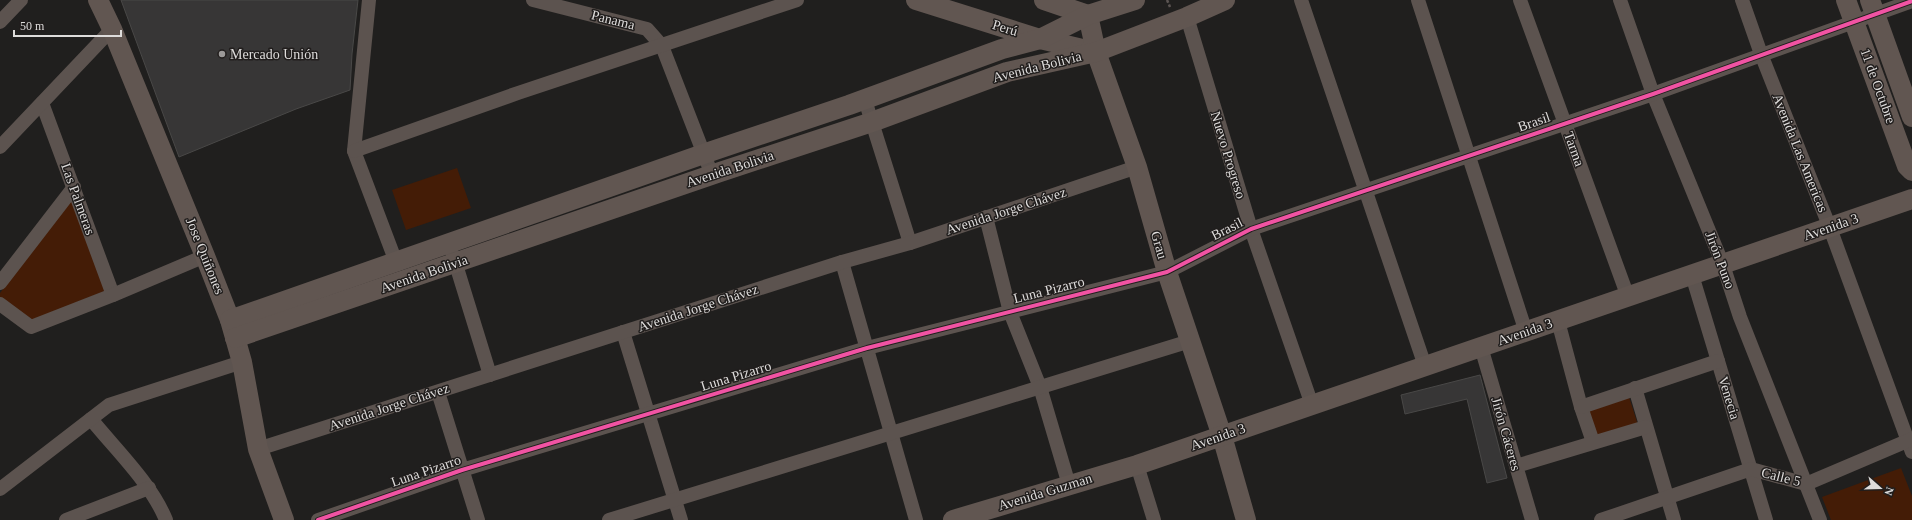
<svg xmlns="http://www.w3.org/2000/svg" width="1912" height="520" font-family="'Times New Roman',serif">
<style>
.green{fill:#441c06}
.building{fill:#373636;stroke:#494847}
.lines{fill:none;stroke-linecap:round;stroke-linejoin:round}
.path{stroke:#5c5553;stroke-width:2.5;stroke-dasharray:3 2;stroke-linecap:butt}
.street{stroke:#5c534f;stroke-width:14}
.secondary{stroke:#615651;stroke-width:20}
.cycleway-casing{stroke:#211e1d;stroke-width:6}
.cycleway{stroke:#f153a3;stroke-width:4}
.poi-dot{fill:#9c9a99;stroke:#211e1d;stroke-width:1.5}
.labels{text-anchor:middle;dominant-baseline:central;stroke-width:3;stroke-linejoin:round;paint-order:stroke}
.street-label{font-size:14px;fill:#dedcdb;stroke:#211e1d}
.poi-label{font-size:14px;fill:#dedcdb;stroke:#211e1d;text-anchor:start}
</style>
<rect width="100%" height="100%" fill="#201f1e"/>
<g class="green">
<path d="M457,168L471,208L406,230L392,190Z"/>
<path d="M72,198L105,291L33,320L0,298V293Z"/>
<path d="M1629,397L1638,425L1594,439L1585,411Z"/>
<path d="M1901,468L1912,496V520H1831L1822,497Z"/>
</g>
<g class="building">
<path d="M121,0H358L352,54L350,90L296,109L179,157Z"/>
<path d="M1480,375L1507,478L1487,483L1467,399L1405,414L1401,395Z"/>
</g>
<g class="lines">
<path class="path" d="M1167,0L1170,7"/>
<g class="street">
<path d="M369,0L354,151L396,262"/>
<path d="M533,0L647,29L662,46L712,175"/>
<path d="M1301,0L1425,366"/>
<path d="M1418,0L1526,332"/>
<path d="M1520,0L1628,297"/>
<path d="M1620,0L1653,94L1723,265L1740,317L1820,520"/>
<path d="M1742,0L1761,54L1830,228L1912,452"/>
<path d="M1187,17L1251,229L1312,405"/>
<path d="M0,22L21,0"/>
<path d="M865,100L910,243"/>
<path d="M42,103L113,295"/>
<path d="M0,147L112,29"/>
<path d="M354,151L518,93L797,0"/>
<path d="M986,217L1010,312L1040,387L1069,485"/>
<path d="M453,255L490,375"/>
<path d="M842,262L916,520"/>
<path d="M1692,275L1766,520"/>
<path d="M0,283L74,187"/>
<path d="M0,304L31,327L113,295L205,256"/>
<path d="M1558,321L1581,407L1593,442"/>
<path d="M623,332L681,520"/>
<path d="M1481,347L1532,520"/>
<path d="M1635,388L1674,520"/>
<path d="M438,392L478,520"/>
<path d="M1581,407L1718,361"/>
<path d="M91,419C116,450 151,483 166,520"/>
<path d="M258,449L842,262L910,243L1137,167"/>
<path d="M1137,465L1154,520"/>
<path d="M1516,466L1646,427"/>
<path d="M0,489L109,405L242,362"/>
<path d="M66,520L149,488"/>
<path d="M318,520L462,470L867,348L1167,272L1251,229L1653,94L1912,1"/>
<path d="M609,520L1190,341"/>
<path d="M1601,520L1751,469L1806,484L1912,439"/>
</g>
<g class="secondary">
<path d="M98,0L112,29L205,256L230,320L242,362L258,449L284,520"/>
<path d="M916,0L1040,39L1091,51"/>
<path d="M1044,0L1088,15"/>
<path d="M1846,0L1907,166L1912,171"/>
<path d="M1870,0L1912,117"/>
<path d="M1088,15L1096,52L1137,167L1167,272L1222,436L1246,520"/>
<path d="M230,320L712,151L849,105L1002,49L1040,39L1088,15L1135,0"/>
<path d="M235,338L720,172L872,122L1007,72L1096,52L1187,17L1225,0"/>
<path d="M953,520L1137,465L1912,199"/>
</g>
<defs>
<path id="cycleway" d="M318,520L462,470L867,348L1167,272L1251,229L1653,94L1912,1"/>
</defs>
<use href="#cycleway" class="cycleway-casing"/>
<use href="#cycleway" class="cycleway"/>
</g>
<circle class="poi-dot" cx="222" cy="54" r="4"/>
<g class="labels">
<g class="street-label">
<text transform="translate(613 20) rotate(14)">Panama</text>
<text transform="translate(1005 28) rotate(17)">Perú</text>
<text transform="translate(1037 67) rotate(-14)">Avenida Bolivia</text>
<text transform="translate(1878 86) rotate(70)">11 de Octubre</text>
<text transform="translate(1534 122) rotate(-19)">Brasil</text>
<text transform="translate(1574 149) rotate(70)">Tarma</text>
<text transform="translate(1800 153) rotate(68)">Avenida Las Americas</text>
<text transform="translate(1228 155) rotate(73)">Nuevo Progreso</text>
<text transform="translate(730 169) rotate(-18)">Avenida Bolivia</text>
<text transform="translate(78 199) rotate(70)">Las Palmeras</text>
<text transform="translate(1006 211) rotate(-18)">Avenida Jorge Chávez</text>
<text transform="translate(1831 227) rotate(-19)">Avenida 3</text>
<text transform="translate(1227 229) rotate(-27)">Brasil</text>
<text transform="translate(1159 245) rotate(74)">Grau</text>
<text transform="translate(205 256) rotate(68)">Jose Quiñones</text>
<text transform="translate(1720 260) rotate(69)">Jirón Puno</text>
<text transform="translate(424 274) rotate(-19)">Avenida Bolivia</text>
<text transform="translate(1049 290) rotate(-14)">Luna Pizarro</text>
<text transform="translate(698 308) rotate(-18)">Avenida Jorge Chávez</text>
<text transform="translate(1525 332) rotate(-19)">Avenida 3</text>
<text transform="translate(736 376) rotate(-17)">Luna Pizarro</text>
<text transform="translate(1729 398) rotate(73)">Venecia</text>
<text transform="translate(389 407) rotate(-18)">Avenida Jorge Chávez</text>
<text transform="translate(1506 434) rotate(74)">Jirón Cáceres</text>
<text transform="translate(1218 437) rotate(-19)">Avenida 3</text>
<text transform="translate(426 471) rotate(-19)">Luna Pizarro</text>
<text transform="translate(1781 477) rotate(14)">Calle 5</text>
<text transform="translate(1045 492) rotate(-17)">Avenida Guzman</text>
</g>
<g class="poi-label">
<text x="230" y="54">Mercado Unión</text>
</g>
</g>
<g transform="translate(1880 488) rotate(110)" stroke="#211e1d" stroke-width="3" paint-order="stroke">
<path d="M0-3L7 15L0 10L-7 15Z" fill="#dedcdb"/>
<text y="-6" font-size="11" font-weight="bold" text-anchor="middle" fill="#dedcdb">N</text>
</g>
<path d="M14 30v6h107v-6" fill="none" stroke="#dedcdb" stroke-width="2"/>
<text x="20" y="30" font-size="12" fill="#dedcdb" stroke="#211e1d" stroke-width="3" paint-order="stroke">50 m</text>
</svg>
